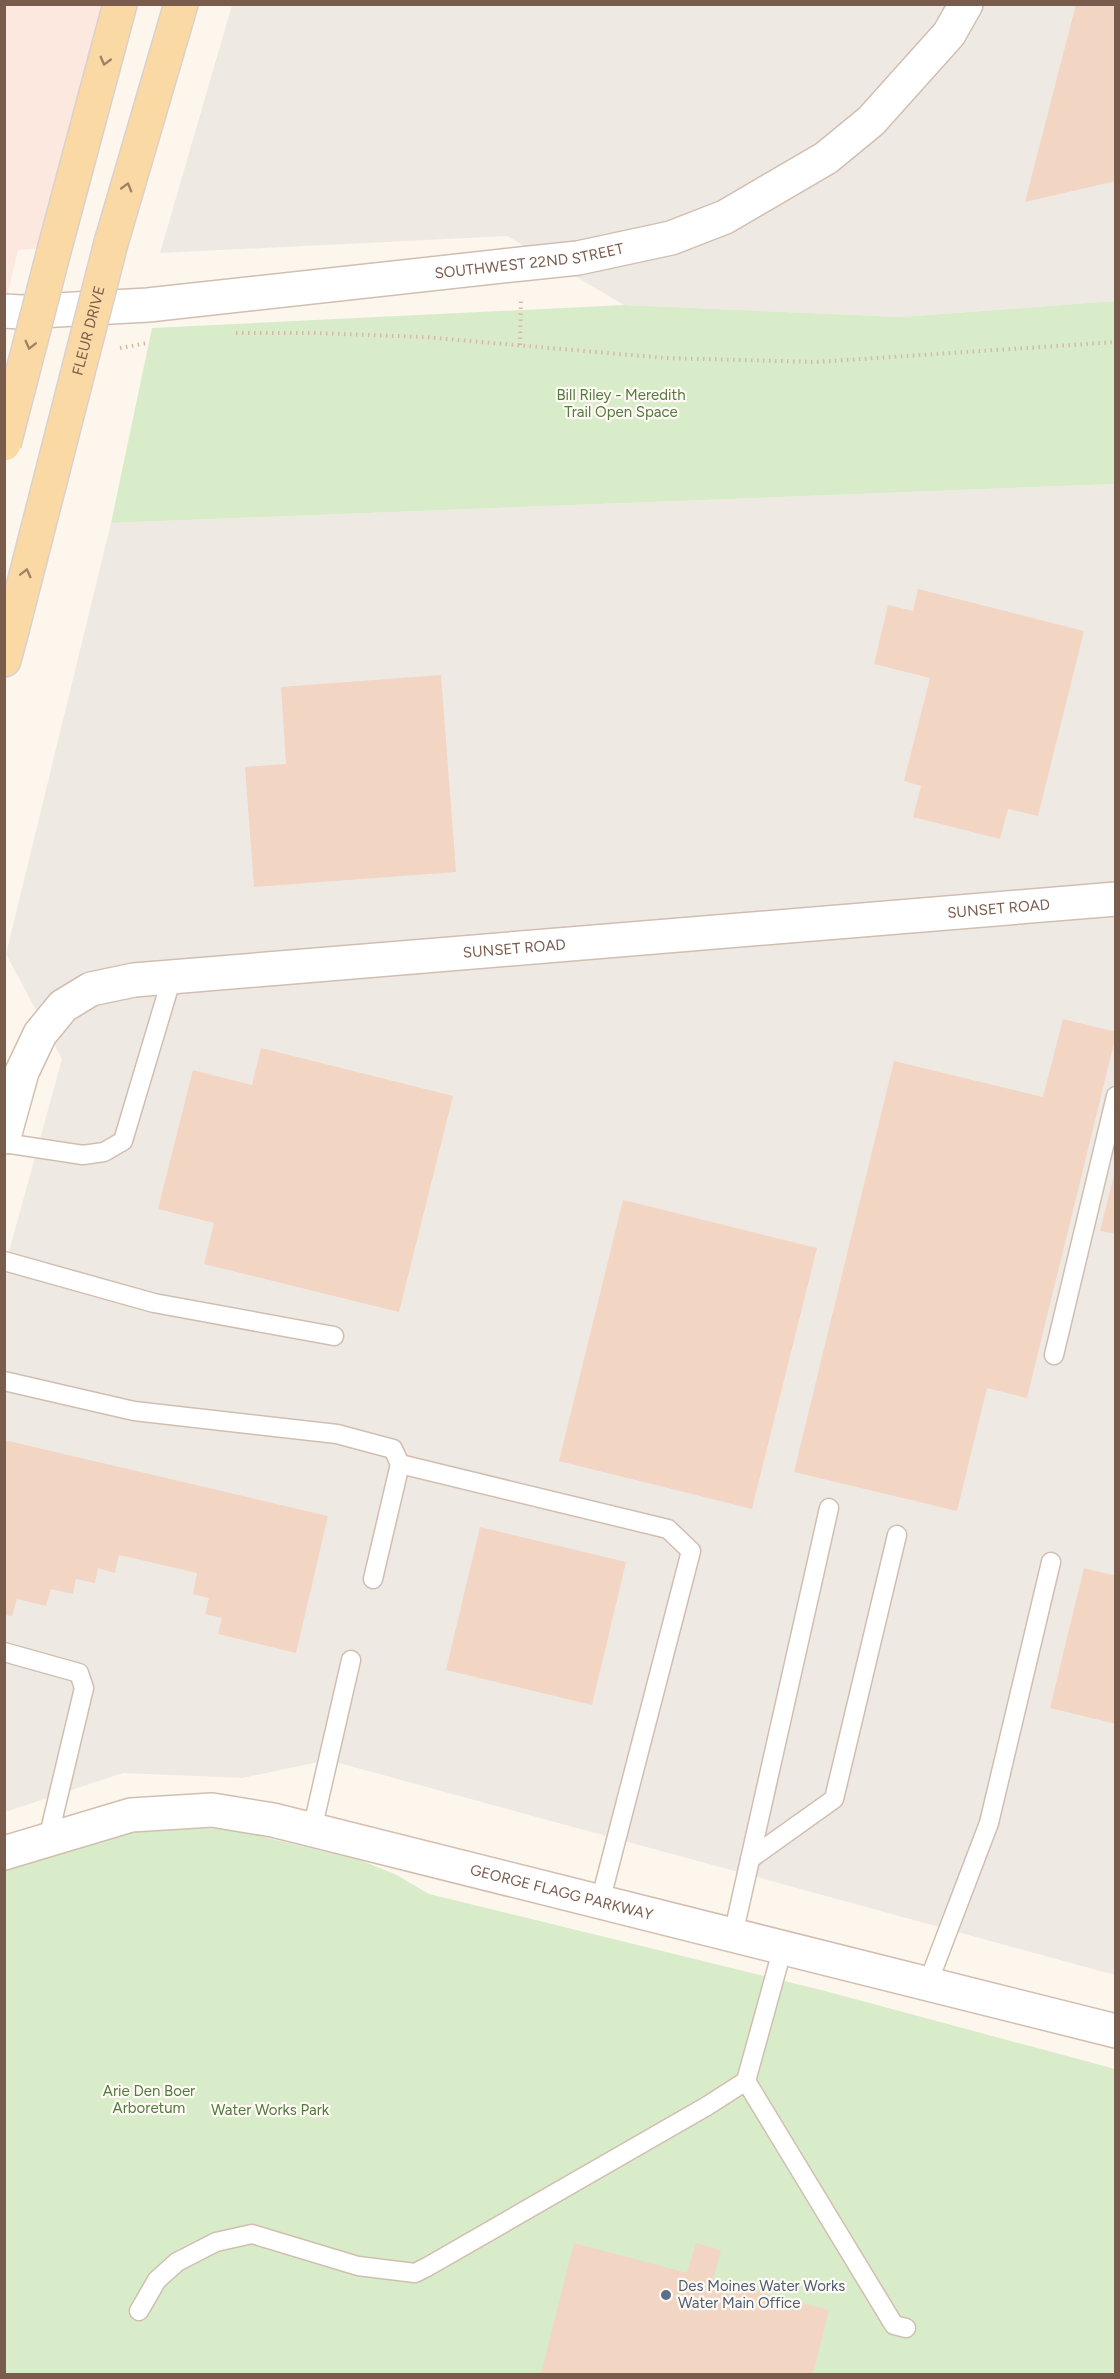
<svg xmlns="http://www.w3.org/2000/svg" width="1120" height="2379" font-family="Figtree,sans-serif">
<style>
.commercial{fill:#fde8e0}
.industrial{fill:#efe9e4}
.green{fill:#d8ecc9}
.building{fill:#f3d5c3}
.lines{fill:none;stroke-linecap:round;stroke-linejoin:round}
.service-casing{stroke:#d1beb0;stroke-width:21}
.minor-casing{stroke:#d1beb0;stroke-width:36}
.tertiary-casing{stroke:#d1beb0;stroke-width:36}
.primary-casing{stroke:#dad1cd;stroke-width:36}
.path{stroke:#d9b8a5;stroke-width:4;stroke-dasharray:1.5 4.5;stroke-linecap:butt}
.service{stroke:#fff;stroke-width:18}
.minor{stroke:#fff;stroke-width:33}
.tertiary{stroke:#fff;stroke-width:33}
.primary{stroke:#fbd9a5;stroke-width:33}
.primary-bridge-casing{stroke:#dad1cd;stroke-width:36;stroke-linecap:butt}
.primary-bridge{stroke:#fbd9a5;stroke-width:33}
.oneway{stroke:#a18267}
.service-dot{fill:#5c6f8a;stroke:#fffaf3;stroke-width:2}
.labels{text-anchor:middle;dominant-baseline:central;stroke-width:4.5;stroke-linejoin:round;paint-order:stroke}
.street-label{font-size:15px;fill:#7a5c4d;stroke:#fffaf3}
.park-label{font-size:15px;fill:#537a41;stroke:#fffaf3}
.service-label{font-size:15px;fill:#4e5e75;stroke:#fffaf3;text-anchor:start}
</style>
<rect width="100%" height="100%" fill="#fdf6ec"/>
<path class="commercial" d="M5,5H120L55,247L18,250L5,305Z"/>
<g class="industrial">
<path d="M232,5H1115V301L902,317L624,305L507,236L160,253Z"/>
<path d="M1115,484V1975L328,1760L242,1778L123,1773L5,1812V1266L62,1059L6,954L111,523Z"/>
</g>
<g class="green">
<path d="M1115,301V484L111,523L152,328L624,305L902,317Z"/>
<path d="M129,1827L232,1829L362,1861L395,1874L429,1894L825,1991L1115,2069V2374H5V1868Z"/>
</g>
<g class="building">
<path d="M1076,4H1116V181L1025,202Z"/>
<path d="M918,589L1084,631L1038,816L1008,809L1000,839L913,817L921,786L904,781L930,678L874,664L888,605L913,611Z"/>
<path d="M441,675L456,872L254,887L245,767L286,764L281,687Z"/>
<path d="M1063,1019L1116,1032V1035L1027,1398L987,1388L957,1511L794,1472L894,1061L1043,1097Z"/>
<path d="M261,1048L453,1096L399,1312L204,1264L214,1223L158,1209L193,1070L252,1085Z"/>
<path d="M1115,1171H1116V1234L1100,1231Z"/>
<path d="M623,1200L817,1248L752,1509L559,1461Z"/>
<path d="M4,1440L328,1516L296,1653L218,1634L222,1618L205,1614L209,1598L193,1594L197,1573L119,1555L115,1573L98,1568L95,1583L76,1579L73,1594L51,1589L46,1606L17,1599L12,1616L4,1615Z"/>
<path d="M480,1527L626,1562L592,1705L446,1670Z"/>
<path d="M1084,1568L1116,1576V1724L1050,1708Z"/>
<path d="M574,2243L687,2273L696,2243L721,2250L713,2280L829,2310L813,2374H541Z"/>
</g>
<g class="lines">
<defs>
<g id="service">
<path d="M4,1143L83,1155L104,1152L123,1141L172,977"/>
<path d="M4,1261L154,1303L334,1336"/>
<path d="M1054,1355L1116,1096"/>
<path d="M4,1381L134,1411L337,1434L393,1449L400,1464L668,1529L691,1551L600,1902"/>
<path d="M373,1579L400,1464"/>
<path d="M4,1652L79,1673L84,1688L48,1839"/>
<path d="M312,1830L351,1660"/>
<path d="M750,1859L834,1799L897,1535"/>
<path d="M733,1935L829,1508"/>
<path d="M928,1983L989,1823L1051,1562"/>
<path d="M746,2081L894,2325L906,2328"/>
<path d="M139,2311L157,2280L177,2262L216,2242L252,2234L358,2266L415,2273L427,2267L707,2106L746,2081L783,1947"/>
</g>
<g id="minor">
<path id="s1" d="M4,311L21,312L148,305L521,264L578,258L671,238L725,217L826,158L871,121L949,34L966,4"/>
<path id="s2" d="M4,1137L22,1072L40,1034L63,1006L91,989L134,980L1116,899"/>
</g>
<g id="tertiary">
<path id="s3" d="M4,1853L131,1815L212,1810L273,1820L1116,2031"/>
</g>
<g id="primary">
<path d="M111,243L181,4"/>
<path d="M55,247L120,4"/>
<path d="M4,660L12,630"/>
</g>
</defs>
<use href="#service" class="service-casing"/>
<use href="#minor" class="minor-casing"/>
<use href="#tertiary" class="tertiary-casing"/>
<use href="#primary" class="primary-casing"/>
<g class="path">
<path d="M236,333H314L424,337L665,358L816,362L1116,342"/>
<path d="M520,345L521,298"/>
<path d="M120,348L148,343"/>
</g>
<use href="#service" class="service"/>
<use href="#minor" class="minor"/>
<use href="#tertiary" class="tertiary"/>
<use href="#primary" class="primary"/>
<defs>
<g id="primary-bridge">
<path d="M4,444L55,247"/>
<path id="s4" d="M12,630L111,243"/>
</g>
</defs>
<use href="#primary-bridge" class="primary-bridge-casing"/>
<use href="#primary-bridge" class="primary-bridge"/>
</g>
<defs><path id="oneway-chevron" d="M-2-3.5L2.5 0L-2 3.5" fill="none" stroke-width="1.6" stroke-linecap="round" stroke-linejoin="round" transform="scale(1.5)"/></defs>
<g class="oneway">
<use href="#oneway-chevron" transform="translate(105 61) rotate(105)"/>
<use href="#oneway-chevron" transform="translate(127 187) rotate(-74)"/>
<use href="#oneway-chevron" transform="translate(30 345) rotate(104)"/>
<use href="#oneway-chevron" transform="translate(26 573) rotate(-76)"/>
</g>
<circle class="service-dot" cx="666" cy="2295" r="6"/>
<g class="labels">
<g class="street-label">
<text stroke="none"><textPath href="#s1" startOffset="528">SOUTHWEST 22ND STREET</textPath></text>
<text stroke="none"><textPath href="#s4" startOffset="309">FLEUR DRIVE</textPath></text>
<text stroke="none"><textPath href="#s2" startOffset="1090">SUNSET ROAD</textPath></text>
<text stroke="none"><textPath href="#s2" startOffset="604">SUNSET ROAD</textPath></text>
<text stroke="none"><textPath href="#s3" startOffset="573">GEORGE FLAGG PARKWAY</textPath></text>
</g>
<g class="park-label">
<text x="621" y="395">Bill Riley - Meredith<tspan x="621" dy="17">Trail Open Space</tspan></text>
<text x="149" y="2091">Arie Den Boer<tspan x="149" dy="17">Arboretum</tspan></text>
<text x="270" y="2110">Water Works Park</text>
</g>
<g class="service-label">
<text x="678" y="2286">Des Moines Water Works<tspan x="678" dy="17">Water Main Office</tspan></text>
</g>
</g>
<rect width="1120" height="2379" fill="none" stroke="#7a5c4d" stroke-width="12"/>
</svg>
